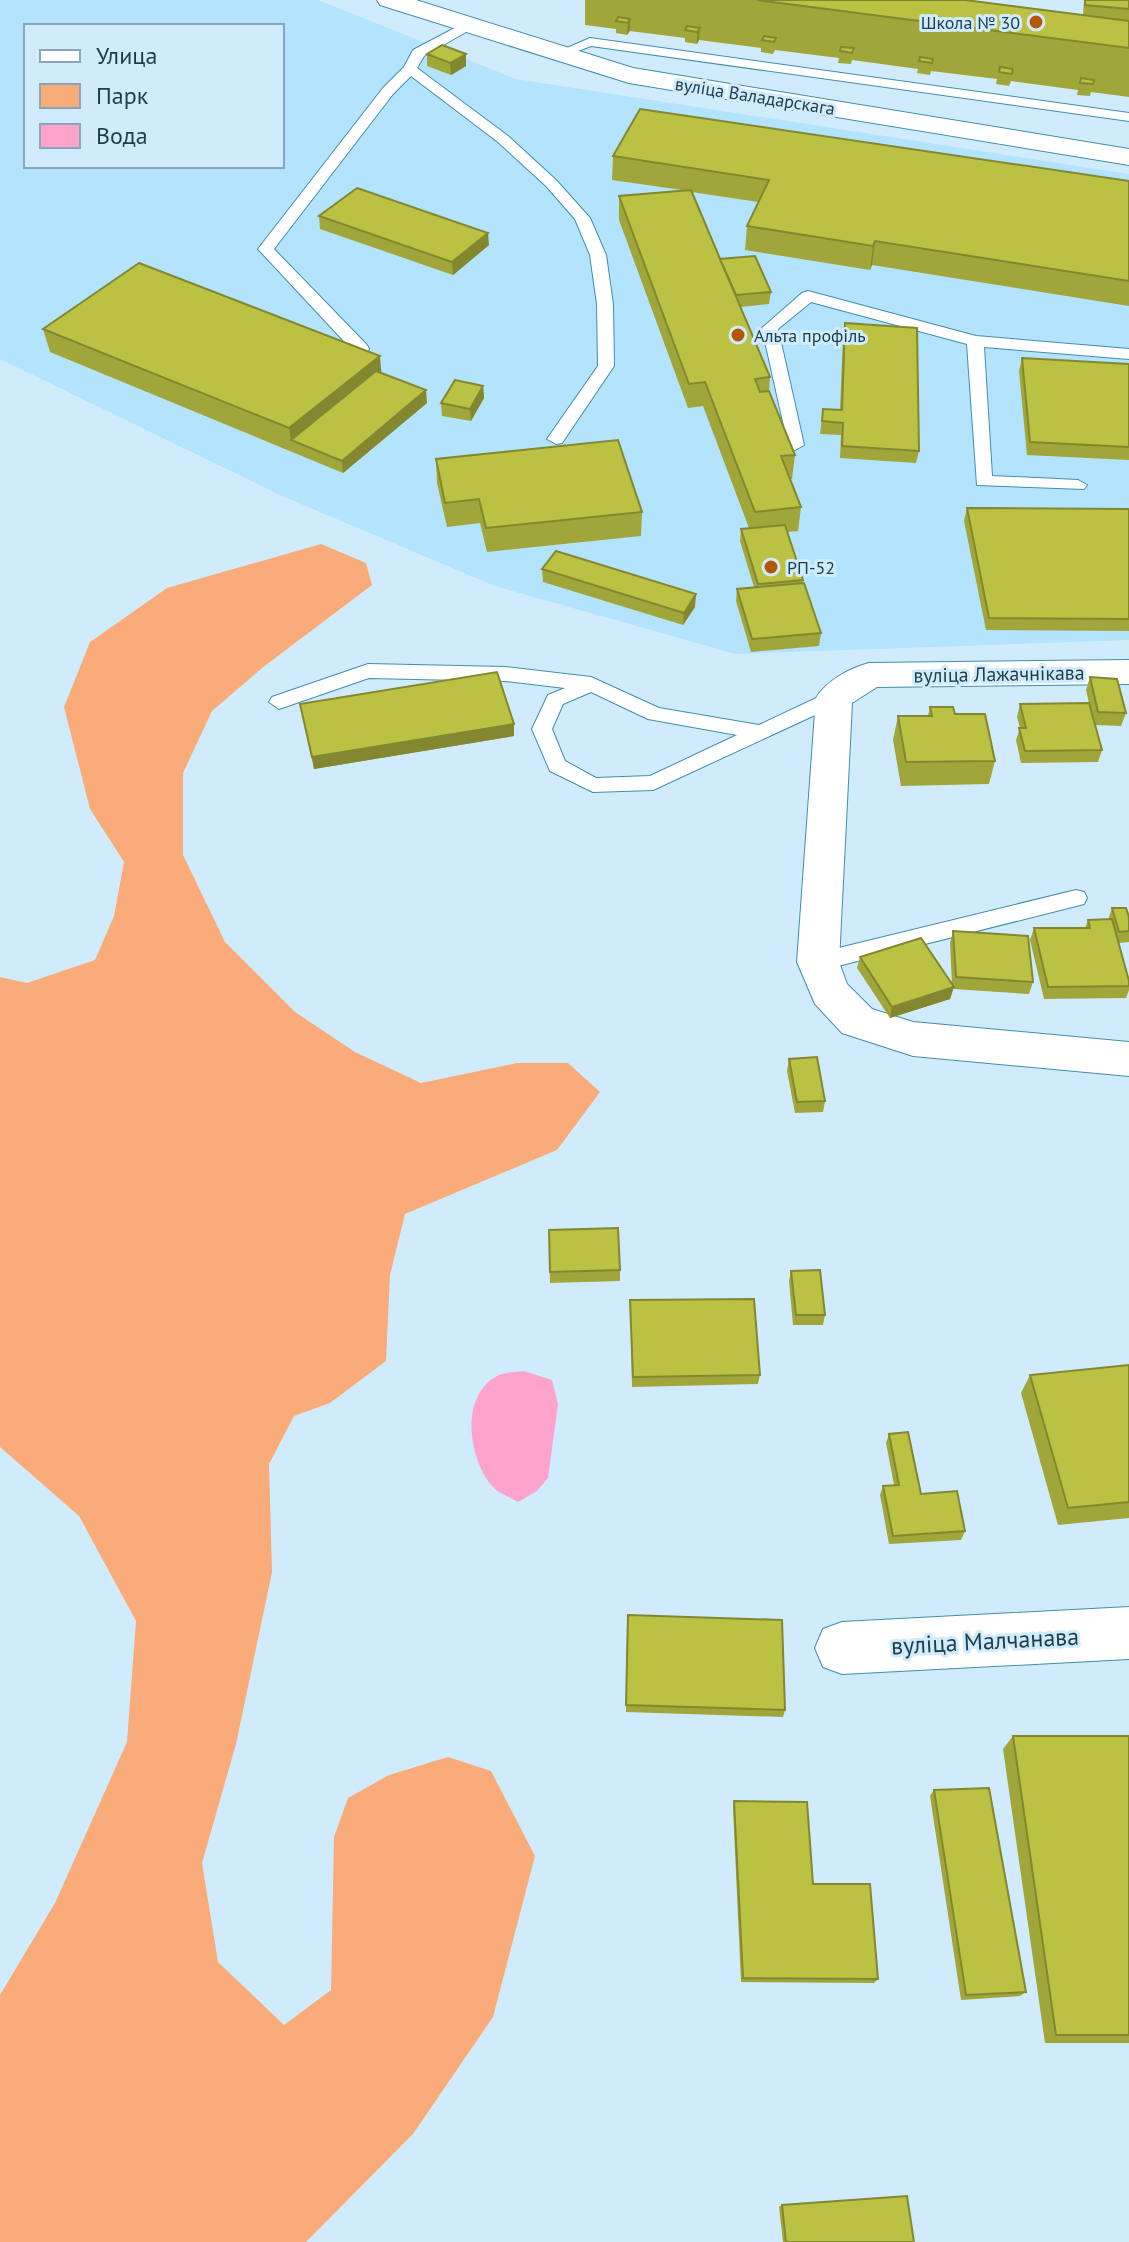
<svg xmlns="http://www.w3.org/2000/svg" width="1129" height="2242" font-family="'PT Sans',sans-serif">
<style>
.built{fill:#b3e3fd;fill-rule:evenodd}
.green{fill:#faab7a}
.water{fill:#fea3cb}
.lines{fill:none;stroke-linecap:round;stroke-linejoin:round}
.service-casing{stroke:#418db1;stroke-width:2}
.minor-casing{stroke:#418db1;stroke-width:2}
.service{fill:#fff;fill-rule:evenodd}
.minor{fill:#fff;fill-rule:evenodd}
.wall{fill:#a1a63a}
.shaded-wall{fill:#83872f}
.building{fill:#bbc143;stroke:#83872f;stroke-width:2}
.poi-dot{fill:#b45701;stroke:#d0ecfc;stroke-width:3}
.labels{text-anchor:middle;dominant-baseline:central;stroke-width:6;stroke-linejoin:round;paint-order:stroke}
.far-poi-label{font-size:18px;fill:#1d3c4c;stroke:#d0ecfc;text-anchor:start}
.far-street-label{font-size:18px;fill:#1d3c4c;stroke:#d0ecfc}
.street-label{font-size:20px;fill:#1d3c4c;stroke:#d0ecfc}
.near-street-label{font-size:24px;fill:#1d3c4c;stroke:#d0ecfc}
</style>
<rect width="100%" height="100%" fill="#d0ecfc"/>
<path class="built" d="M0,0H318L516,79L1129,174V640L736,654L495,586L282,496L0,359ZM26,26H282V166H26Z"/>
<path class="green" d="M321,544L366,563L372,585L262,668L212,711L183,773V855L225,942L295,1012L355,1052L421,1083L517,1063H568L600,1092L557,1150L405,1214L390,1275L386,1361L330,1403L294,1416L269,1464L272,1572L236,1744L202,1863L218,1962L284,2025L331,1990L334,1837L348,1798L389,1775L448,1757L491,1771L535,1856L493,2017L413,2134L306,2242H0V1995L55,1903L127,1742L136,1621L79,1516L0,1447V977L27,983L95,960L114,916L124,862L90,809L64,707L90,642L167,588Z"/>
<path class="water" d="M524,1371L552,1380L558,1404L548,1478L537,1491L518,1502C510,1497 498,1493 492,1486C468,1458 459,1394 499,1375C506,1372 517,1372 524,1371Z"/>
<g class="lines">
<defs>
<g id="service">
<path d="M468,21L480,24L424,56L417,68L508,136L556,180L590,218L606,255L613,304L614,366L562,443L556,444L547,439L598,366L597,304L590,255L575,219L546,186L498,142L411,76L393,94L274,249L367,345L369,349L367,353H355L258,249L383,88L404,67L413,50Z"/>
<path d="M590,38L1129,113V121L591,46L560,58L553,54Z"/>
<path d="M808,291L976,336L1129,349V359L984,347L992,476L1078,480L1087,485L1084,489L977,485L967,344L811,302L778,329L804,445L795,450L789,449L762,328L802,293Z"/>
<path d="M368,664L505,667L591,677L659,708L759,725L827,693L834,691L844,698L841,703L653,790L593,792L550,771L532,729L548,695L565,688L505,681L369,678L279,709L269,702L272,697ZM591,692L648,719L737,735L650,776L596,778L565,761L552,729L563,704Z"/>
<path d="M1076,890L1084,892L1087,898L1084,904L818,971L810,968L807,962L810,956L818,953Z"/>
</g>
<g id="minor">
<path d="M377,0H416L633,68L1129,149V165L629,83L380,5Z"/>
<path d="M1129,660V684L877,687L852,703L839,962L847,984L872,1009L913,1022L1129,1042V1076L913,1056L842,1033L815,1004L797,962L816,698C826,681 850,668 869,663Z"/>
<path d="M1129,1607V1659L842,1674L823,1667L815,1648L823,1629L842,1622Z"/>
</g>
</defs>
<use href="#service" class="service-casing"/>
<use href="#minor" class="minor-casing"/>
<use href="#service" class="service"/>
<use href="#minor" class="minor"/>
</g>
<g class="wall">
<path d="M585,0H965L1083,15L1084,0H1129V97L1091,92L1090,96L1077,95L1078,90L1011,81L1009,86L996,84L997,79L931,71L930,75L917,73L918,69L852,60L851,64L838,63L839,58L775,50L773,54L761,52V48L699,40L697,44L685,42V38L630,31L627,35L616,33V29L585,25Z"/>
<path d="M427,54H466V66L451,75L427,66Z"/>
<path d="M613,156L1129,181V306L872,265L870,270L745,250L747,226L758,202L692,192L720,259L771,292L769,304L741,307L770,377L769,391L795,455L792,479H790L801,507L798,531L787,532L803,580V583L821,633L819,646L751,652L736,601L737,589L754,587L740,541L741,529L749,528L703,406L688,408L619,220V196L682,190L612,180Z"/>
<path d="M319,216L489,245L453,275L320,229Z"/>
<path d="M845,323L919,451L916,463L840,458L841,435L820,434L823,409L840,410L843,336Z"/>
<path d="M43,329L381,373L427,403L343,473L50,352Z"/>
<path d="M1022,358L1129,364V460L1027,455L1019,371Z"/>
<path d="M483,386L484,398L471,421L442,416L441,403Z"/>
<path d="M436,459L642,512L641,536L487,552L480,523L447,527L437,483Z"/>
<path d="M967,508L1129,509V631L986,630L964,521Z"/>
<path d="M542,569L695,607L683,625L543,582Z"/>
<path d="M1090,677L1126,713L1121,726L1095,725L1102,750L1098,762L1021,763L1016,740L1020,728L1017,717L1020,704L1089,703L1086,690Z"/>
<path d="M300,704L514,736L314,769Z"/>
<path d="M930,707L955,714L995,761L989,784L901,786L893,740L898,716H928Z"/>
<path d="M1112,908L1129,917V942L1119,943L1129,981V990L1126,998L1044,999L1030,940L1034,928H1085L1088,920H1108Z"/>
<path d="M953,931L1033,982L1029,994L953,989L950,999L890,1018L857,968L860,957L952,985L950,943Z"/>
<path d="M789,1059L825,1101L823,1112L795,1113L787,1071Z"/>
<path d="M549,1230L620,1270V1281L550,1283Z"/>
<path d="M791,1271L825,1315L823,1325H793L789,1281Z"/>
<path d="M630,1300L760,1375L758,1384L632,1387Z"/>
<path d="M1129,1365V1518L1058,1525L1021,1393L1030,1375Z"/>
<path d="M889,1434L921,1494L965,1531L961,1540L889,1544L880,1495L883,1486L894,1485L886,1443Z"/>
<path d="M627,1623L785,1710L783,1717L626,1712Z"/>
<path d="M1013,1736H1129V2043H1045L1003,1749Z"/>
<path d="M934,1790L1026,1992L1020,1996L961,2000L930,1796Z"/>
<path d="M734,1801L813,1884L878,1979L874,1983L741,1982L733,1808Z"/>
<path d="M782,2205L914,2242H783L779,2207Z"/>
</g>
<g class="shaded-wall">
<path d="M630,19V30L627,35L628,23Z"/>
<path d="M700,28L699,40L697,44V32Z"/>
<path d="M466,54V66L451,75L450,63Z"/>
<path d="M488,233L489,245L453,275L452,262Z"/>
<path d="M875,241L872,265L870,270L873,246Z"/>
<path d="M380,356L382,380L291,440L289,428Z"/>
<path d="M483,386L484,398L471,421L470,409Z"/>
<path d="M426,390L427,403L343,473L342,461Z"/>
<path d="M696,594L695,607L683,625L684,613Z"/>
<path d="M514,724V736L314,769L312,757Z"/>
<path d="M954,987L950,999L890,1018L892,1007Z"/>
</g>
<g class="building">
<path d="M757,0H965L1129,21V48Z"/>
<path d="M1085,0H1129V9L1085,5Z"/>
<path d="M618,17L630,19L628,23L616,21Z"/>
<path d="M687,26L700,28L697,32L685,30Z"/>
<path d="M764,36L776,38L774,42L762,40Z"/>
<path d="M442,45L466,54L450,63L427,54Z"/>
<path d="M841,47L854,48L852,53L840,51Z"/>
<path d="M920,57L933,59L932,63L919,61Z"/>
<path d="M1000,67L1013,69L1012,74L999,72Z"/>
<path d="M1081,78L1094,80L1093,84L1080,83Z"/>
<path d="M640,109L1129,181V281L875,241L873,246L747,226L769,180L613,156Z"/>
<path d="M357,188L488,233L452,262L319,216Z"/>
<path d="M691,190L770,377L755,379L760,392L769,391L795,455L781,456L801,507L755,512L705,382L689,384L619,196Z"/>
<path d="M755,256L771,292L736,295L720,259Z"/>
<path d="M139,263L380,356L289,428L43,329Z"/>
<path d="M845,323L917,328L919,451L842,446L843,423L822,421L823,409L842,410Z"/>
<path d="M1022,358L1129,364V447L1030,442Z"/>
<path d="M376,371L426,390L342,461L291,440Z"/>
<path d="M455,380L483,386L470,409L441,403Z"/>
<path d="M618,440L642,512L486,528L479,499L445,503L436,459Z"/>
<path d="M967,508L1129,509V619L989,618Z"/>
<path d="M785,525L803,580L758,584L741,529Z"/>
<path d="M556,551L696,594L684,613L542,569Z"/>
<path d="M804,583L821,633L752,639L737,589Z"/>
<path d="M497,672L514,724L312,757L300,704Z"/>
<path d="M1090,677L1117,679L1126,713L1098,712Z"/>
<path d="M1089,703L1102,750L1025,751L1019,728H1026L1020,704Z"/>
<path d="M930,707H953L955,714H985L995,761L906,762L898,716H932Z"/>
<path d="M1112,908H1126L1129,917V931L1119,932Z"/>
<path d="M1112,919L1129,981V986L1048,987L1034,928H1090L1088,920Z"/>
<path d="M953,931L1028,936L1033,982L956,977Z"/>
<path d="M921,938L954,987L892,1007L860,957Z"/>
<path d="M817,1057L825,1101L797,1102L789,1059Z"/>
<path d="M618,1228L620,1270L550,1272L549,1230Z"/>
<path d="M820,1270L825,1315H796L791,1271Z"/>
<path d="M754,1299L760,1375L633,1377L630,1300Z"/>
<path d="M1129,1365V1502L1068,1508L1030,1375Z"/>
<path d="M908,1432L921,1494L957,1491L965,1531L893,1536L883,1486L899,1485L889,1434Z"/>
<path d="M628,1615L782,1620L785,1710L626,1705Z"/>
<path d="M1013,1736H1129V2035H1056Z"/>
<path d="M989,1788L1026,1992L966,1995L934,1790Z"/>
<path d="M734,1801L807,1802L813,1884H870L878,1979L743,1978Z"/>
<path d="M907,2196L914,2242H786L782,2205Z"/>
</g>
<g class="poi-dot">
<circle cx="1036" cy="22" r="8"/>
<circle cx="738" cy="335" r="8"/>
<circle cx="771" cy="567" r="8"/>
</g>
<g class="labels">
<g class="far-poi-label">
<text x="1020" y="22" text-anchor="end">Школа № 30</text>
<text x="754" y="335">Альта профіль</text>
<text x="787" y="567">РП-52</text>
</g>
<g class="far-street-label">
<text transform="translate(755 96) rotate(9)">вуліца Валадарскага</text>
</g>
<g class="street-label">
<text transform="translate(999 674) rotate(-1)">вуліца Лажачнікава</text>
</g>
<g class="near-street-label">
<text transform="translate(985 1641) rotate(-3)">вуліца Малчанава</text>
</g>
</g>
<rect x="24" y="24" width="260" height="144" fill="#d0ecfc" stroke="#88a6b6" stroke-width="2"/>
<rect x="40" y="50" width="40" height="12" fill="#ffffff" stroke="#88a6b6" stroke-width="2"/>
<text x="96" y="64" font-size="24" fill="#1d3c4c">Улица</text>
<rect x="40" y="84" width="40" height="24" fill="#faab7a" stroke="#88a6b6" stroke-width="2"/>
<text x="96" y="104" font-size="24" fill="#1d3c4c">Парк</text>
<rect x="40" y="124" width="40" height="24" fill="#fea3cb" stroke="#88a6b6" stroke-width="2"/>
<text x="96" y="144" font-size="24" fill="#1d3c4c">Вода</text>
</svg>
